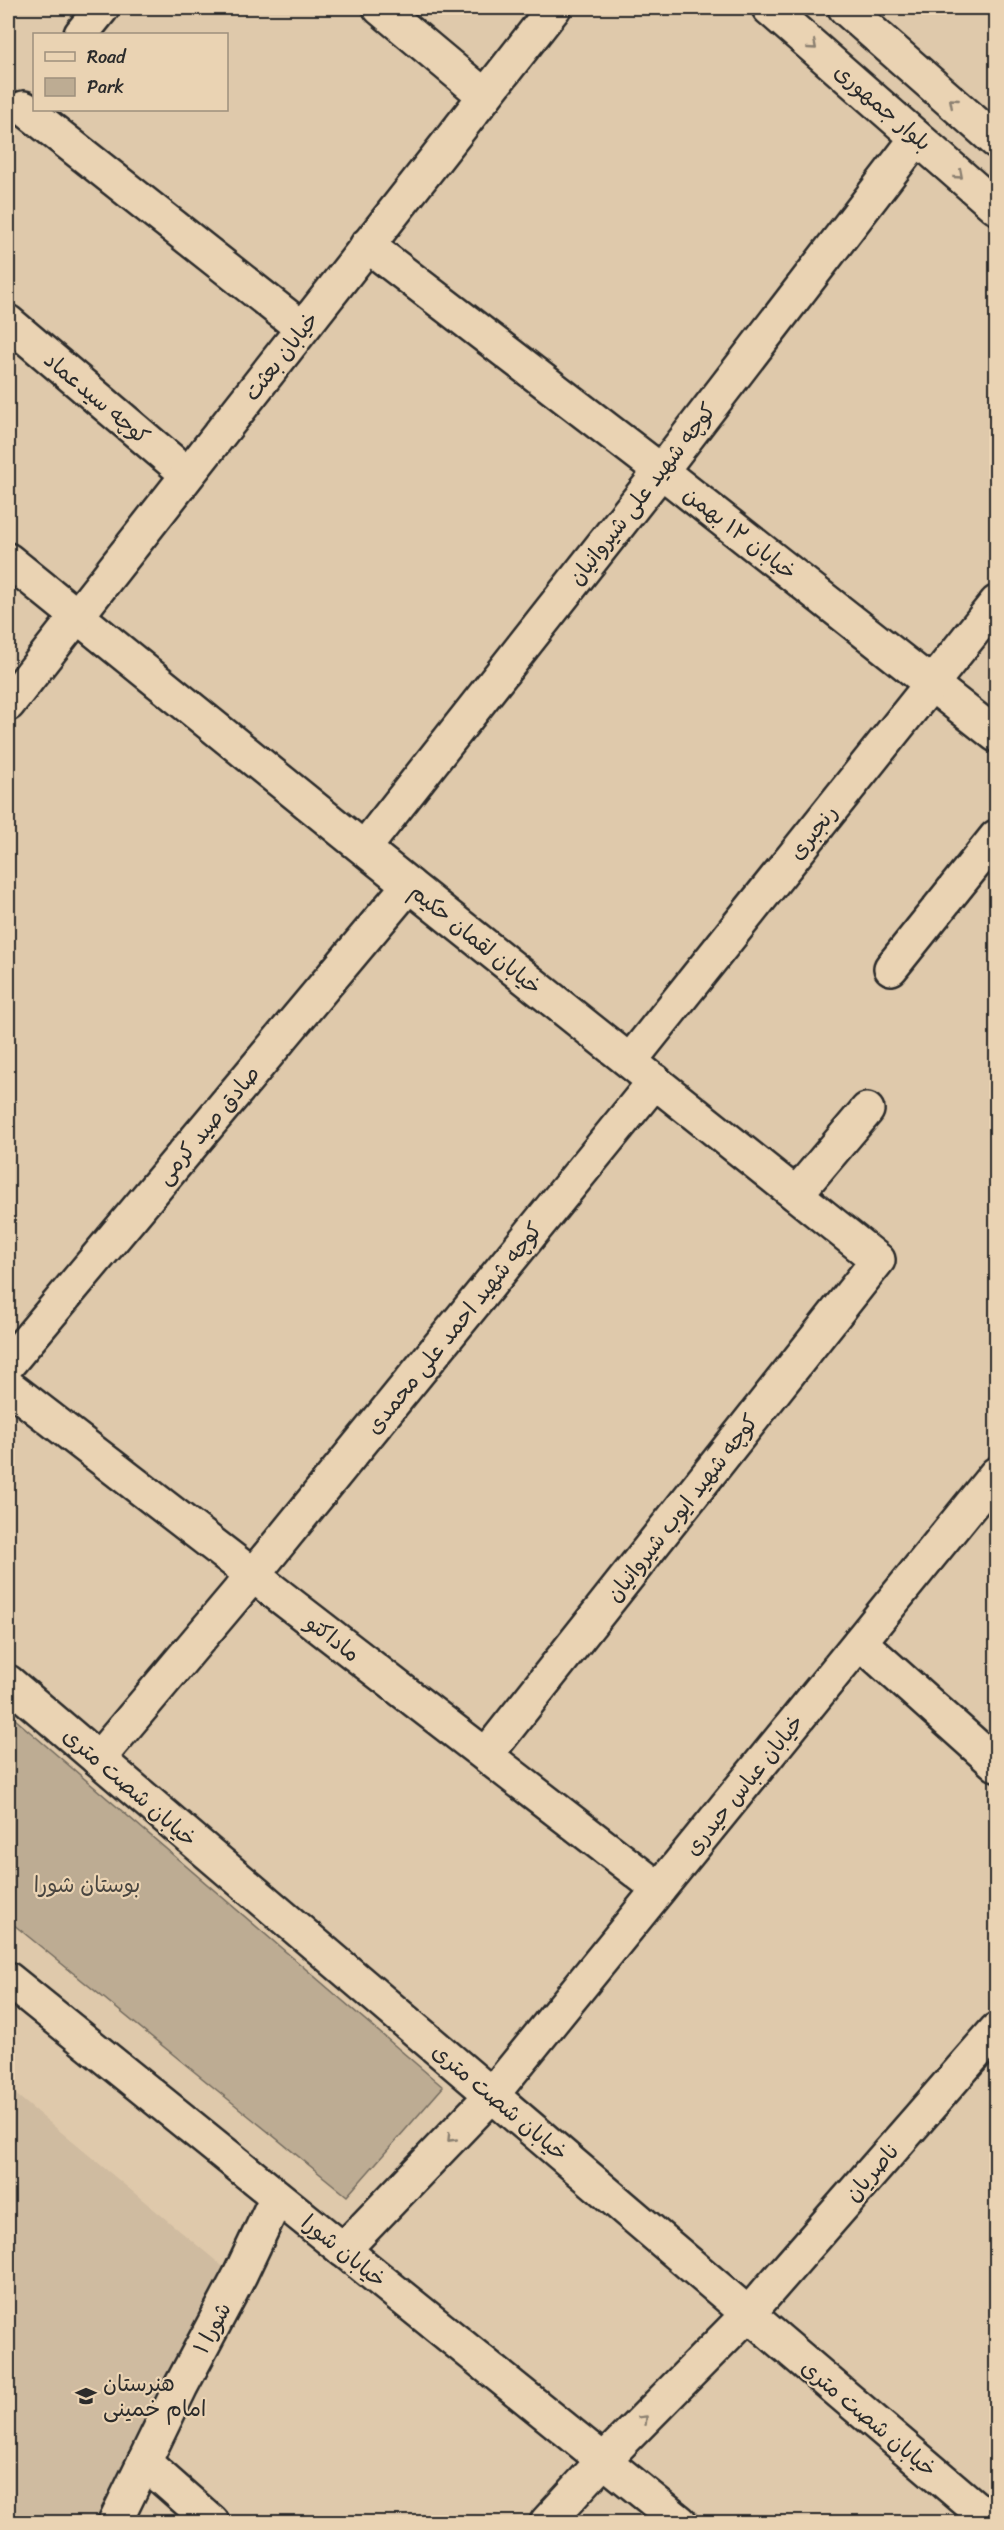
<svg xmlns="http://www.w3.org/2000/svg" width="1004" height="2530" font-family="Sriracha,'Playpen Sans Arabic',sans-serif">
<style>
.built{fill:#cfbba0}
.green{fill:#bdac93;stroke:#746c5f;stroke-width:1.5}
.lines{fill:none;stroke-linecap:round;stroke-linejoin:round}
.minor-casing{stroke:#2b2b2b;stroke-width:38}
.minor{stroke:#ead3b3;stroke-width:33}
.oneway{stroke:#8a7f6f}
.labels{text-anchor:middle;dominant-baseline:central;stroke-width:4.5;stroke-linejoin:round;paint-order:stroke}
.street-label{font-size:22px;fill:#2b2b2b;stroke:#ead3b3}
.park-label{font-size:22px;fill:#484540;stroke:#ead3b3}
.poi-label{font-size:22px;fill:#2b2b2b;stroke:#ead3b3;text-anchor:start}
</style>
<rect width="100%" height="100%" fill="#dfc9ab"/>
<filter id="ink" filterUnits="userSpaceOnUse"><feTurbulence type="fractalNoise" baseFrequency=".0167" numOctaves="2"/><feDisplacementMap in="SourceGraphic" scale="12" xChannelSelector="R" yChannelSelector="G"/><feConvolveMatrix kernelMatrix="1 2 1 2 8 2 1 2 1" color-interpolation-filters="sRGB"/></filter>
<g filter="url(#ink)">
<path class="built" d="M8,2088L227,2270L101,2522H8Z"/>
<path class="green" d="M8,1713L443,2087L347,2196L8,1920Z"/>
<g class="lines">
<defs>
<g id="minor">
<path d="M380,8L485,96"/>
<path d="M769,8L996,207"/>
<path d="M845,8L996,141"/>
<path d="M81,34L102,8"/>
<path d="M24,108L302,328"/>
<path d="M367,245L661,471L996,735"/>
<path d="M8,322L187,474"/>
<path d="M8,560L409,885L878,1260L486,1755"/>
<path d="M8,704L554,8"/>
<path d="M365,847L661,471L917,138"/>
<path d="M891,968L996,837"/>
<path d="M630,1061L996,603"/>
<path d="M796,1194L867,1110"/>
<path d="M8,1364L409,885"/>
<path d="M8,1386L659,1889"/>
<path d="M860,1642L996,1764"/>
<path d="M8,1682L992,2522"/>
<path d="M98,1759L253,1575L655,1081"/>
<path d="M8,1979L680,2522"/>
<path d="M343,2250L491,2096L996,1474"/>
<path d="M144,2462L212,2522"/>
<path d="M115,2522L181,2386L240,2275L277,2197"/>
<path d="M547,2522L603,2461L748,2314L996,2030"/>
</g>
</defs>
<use href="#minor" class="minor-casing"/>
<use href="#minor" class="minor"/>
</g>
<defs><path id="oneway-chevron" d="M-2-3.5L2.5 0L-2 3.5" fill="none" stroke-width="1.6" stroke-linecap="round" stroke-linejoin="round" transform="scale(1.5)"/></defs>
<g class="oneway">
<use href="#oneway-chevron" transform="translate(813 46) rotate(41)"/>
<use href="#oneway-chevron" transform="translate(953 102) rotate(-139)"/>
<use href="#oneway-chevron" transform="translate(959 175) rotate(41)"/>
<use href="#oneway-chevron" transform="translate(451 2138) rotate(134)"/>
<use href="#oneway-chevron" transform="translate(644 2419) rotate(-45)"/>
</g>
</g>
<defs>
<symbol id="school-bare" viewBox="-9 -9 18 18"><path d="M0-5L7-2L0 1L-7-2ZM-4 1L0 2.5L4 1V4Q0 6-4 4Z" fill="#2b2b2b" stroke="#ead3b3" stroke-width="2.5" paint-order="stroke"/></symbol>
</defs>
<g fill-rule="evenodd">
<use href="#school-bare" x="71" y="2381" width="30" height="30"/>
</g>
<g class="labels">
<g class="street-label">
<text transform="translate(883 107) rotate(41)">بلوار جمهوری</text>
<text transform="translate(281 356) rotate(-52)">خیابان بعثت</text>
<text transform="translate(97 398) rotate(40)">کوچه سیدعماد</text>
<text transform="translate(642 494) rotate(-52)">کوچه شهید علی شیروانیان</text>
<text transform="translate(740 533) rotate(38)">خیابان ۱۲ بهمن</text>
<text transform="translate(813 832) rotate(-51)">رنجبری</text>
<text transform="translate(476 939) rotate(39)">خیابان لقمان حکیم</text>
<text transform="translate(208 1125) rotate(-50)">صادق صید کرمی</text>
<text transform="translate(454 1328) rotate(-51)">کوچه شهید احمد علی محمدی</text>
<text transform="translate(682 1508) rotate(-52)">کوچه شهید ایوب شیروانیان</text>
<text transform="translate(333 1638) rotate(38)">ماداکتو</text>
<text transform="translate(744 1785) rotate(-51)">خیابان عباس حیدری</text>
<text transform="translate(130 1787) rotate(41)">خیابان شصت متری</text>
<text transform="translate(500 2102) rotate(40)">خیابان شصت متری</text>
<text transform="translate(872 2172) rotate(-49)">ناصریان</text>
<text transform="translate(344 2251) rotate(39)">خیابان شورا</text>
<text transform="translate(212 2328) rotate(-62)">شورا ۱</text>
<text transform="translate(869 2418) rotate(40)">خیابان شصت متری</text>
</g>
<g class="park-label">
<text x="87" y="1884">بوستان شورا</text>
</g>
<g class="poi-label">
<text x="103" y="2383">هنرستان<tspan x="103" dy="25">امام خمینی</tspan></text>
</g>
</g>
<rect width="1004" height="2530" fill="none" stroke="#ead3b3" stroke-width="30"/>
<rect x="15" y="15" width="974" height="2500" fill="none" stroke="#2b2b2b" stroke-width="2" filter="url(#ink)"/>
<rect x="33" y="33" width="195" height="78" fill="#ead3b3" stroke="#9e907d" stroke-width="1.5"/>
<rect x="45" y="52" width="30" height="9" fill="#ead3b3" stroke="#9e907d" stroke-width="1.5"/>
<text x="87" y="63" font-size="18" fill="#2b2b2b">Road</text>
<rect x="45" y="78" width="30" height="18" fill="#bdac93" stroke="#9e907d" stroke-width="1.5"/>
<text x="87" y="93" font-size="18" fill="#2b2b2b">Park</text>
</svg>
